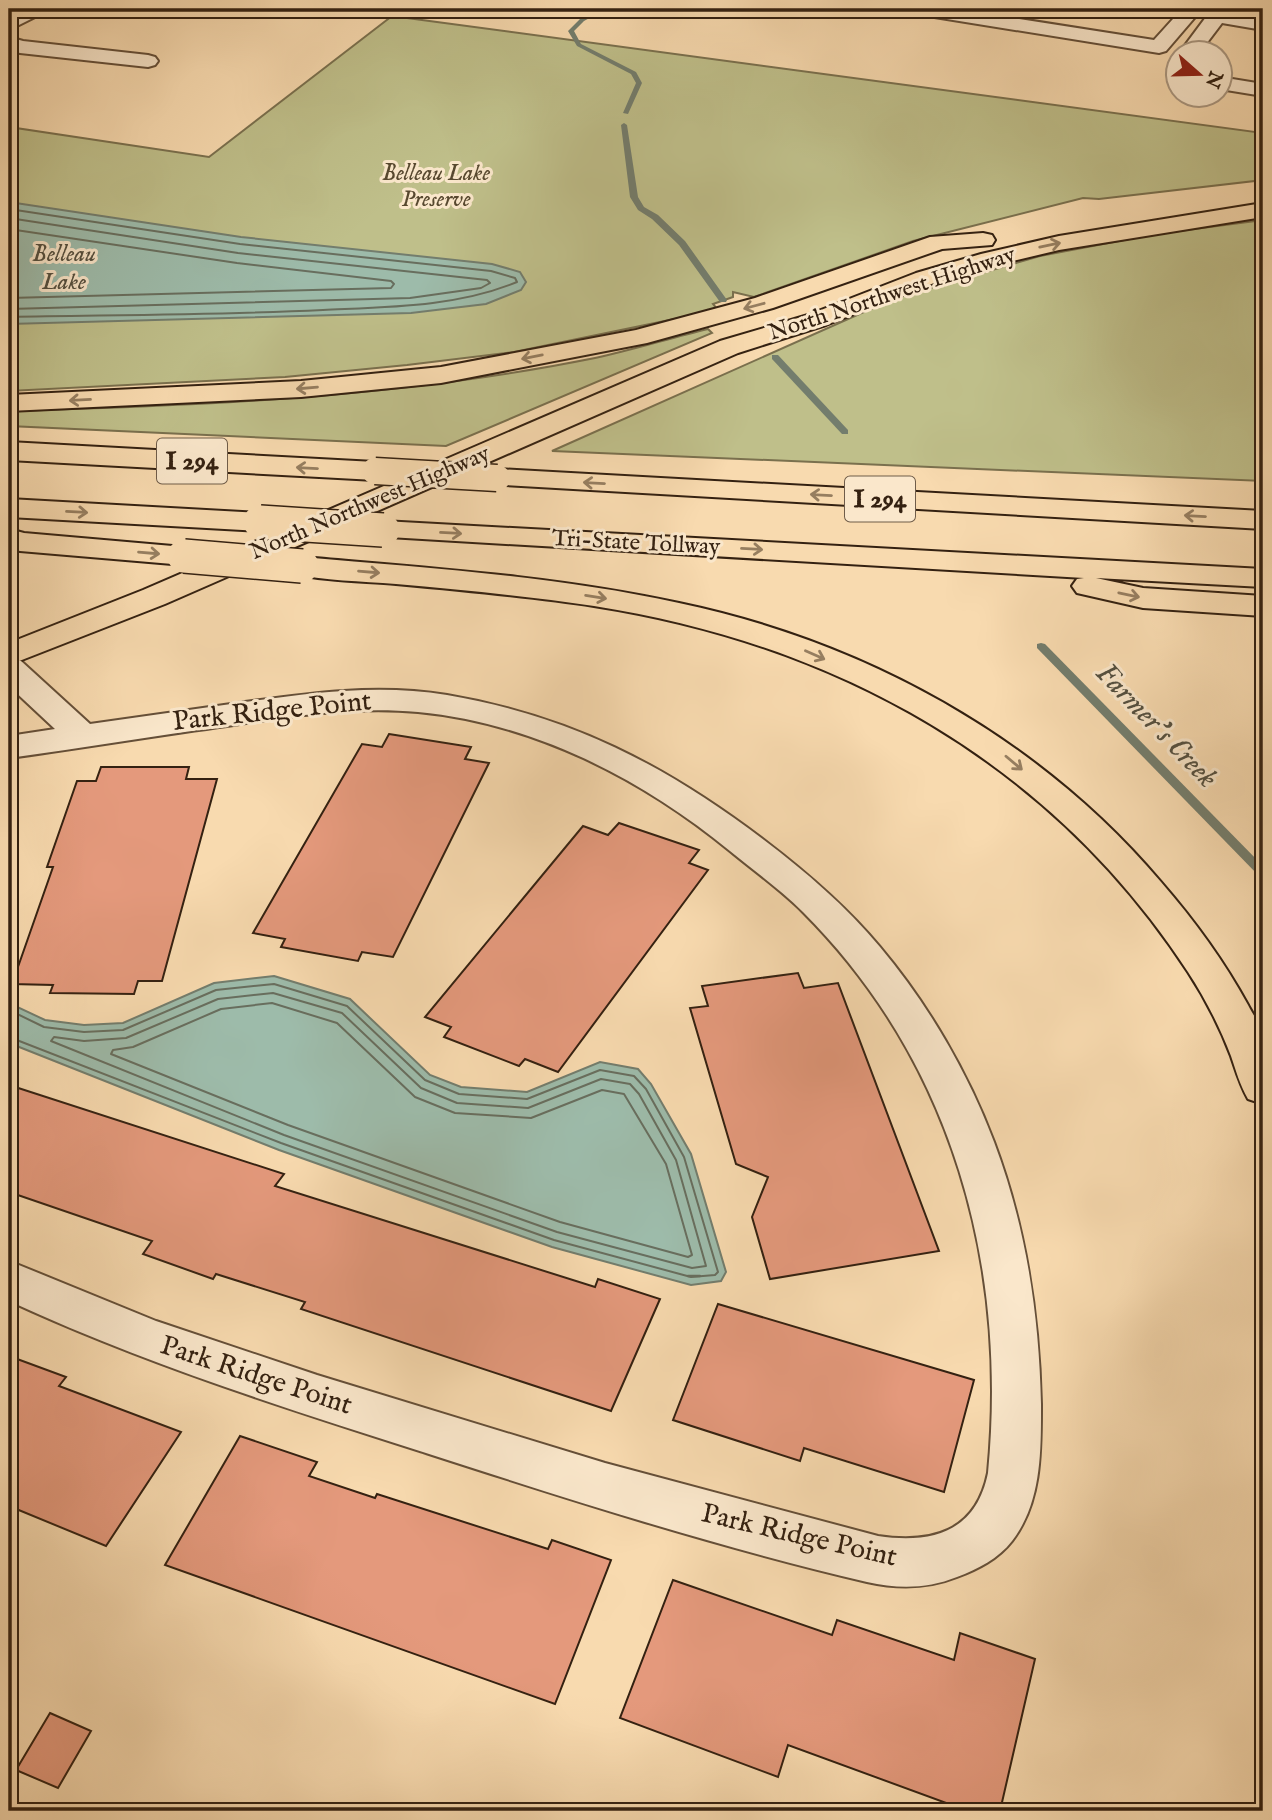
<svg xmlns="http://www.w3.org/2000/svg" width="1272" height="1820" font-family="'IM FELL English',serif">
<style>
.green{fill:#bfbf8a;stroke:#7a704e;stroke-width:2}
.water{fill:#9dbbaa;stroke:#737d6d;stroke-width:2}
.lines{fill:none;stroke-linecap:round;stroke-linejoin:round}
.shore-far1{stroke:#686e5e;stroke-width:2}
.shore{stroke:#686e5e;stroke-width:2.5}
.stream{fill:#737d6d;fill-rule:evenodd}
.building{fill:#e4997c;stroke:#342111;stroke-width:2}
.minor-casing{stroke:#654f38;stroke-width:4}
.major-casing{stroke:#342111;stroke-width:4}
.highway-casing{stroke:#342111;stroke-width:4}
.minor{fill:#fae7cb;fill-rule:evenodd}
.major{fill:#f8daaf;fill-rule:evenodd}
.highway{fill:#f8daaf;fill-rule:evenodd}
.highway-bridge-far1-casing{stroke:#342111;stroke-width:29;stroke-linecap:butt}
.highway-bridge-casing{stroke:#342111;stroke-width:36;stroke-linecap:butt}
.highway-bridge-far1{stroke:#f8daaf;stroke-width:26}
.highway-bridge{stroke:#f8daaf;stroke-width:33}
.oneway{stroke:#967e60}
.labels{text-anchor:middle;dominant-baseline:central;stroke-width:6;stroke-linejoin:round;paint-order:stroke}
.far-park-label{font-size:23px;font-style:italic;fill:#57482f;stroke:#fae7cb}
.far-street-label{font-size:23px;fill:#342111;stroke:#fae7cb}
.far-water-label{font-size:24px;font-style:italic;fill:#544f3f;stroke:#fae7cb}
.shield{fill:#fae7cb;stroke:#6f5c49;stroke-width:2}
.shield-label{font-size:26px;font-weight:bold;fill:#342111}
.street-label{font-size:28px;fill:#342111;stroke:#fae7cb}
.water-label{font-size:30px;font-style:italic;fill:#544f3f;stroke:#fae7cb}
</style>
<rect width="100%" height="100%" fill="#f8daaf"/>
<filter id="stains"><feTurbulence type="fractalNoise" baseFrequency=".00286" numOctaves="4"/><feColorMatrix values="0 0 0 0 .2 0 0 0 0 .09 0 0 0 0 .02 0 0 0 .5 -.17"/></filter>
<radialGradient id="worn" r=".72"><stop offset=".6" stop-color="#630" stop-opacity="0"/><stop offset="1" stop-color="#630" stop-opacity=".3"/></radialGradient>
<g class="green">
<path d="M392,16L1263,133V180L1099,199L1083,198L913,241L754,297L733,292V297L713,304L718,310L514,352L407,365L285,377L9,391V127L209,157Z"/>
<path d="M1263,220V481L552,451L893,299L1040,256L1156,234Z"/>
<path d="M708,329L712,333L446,446L9,426V411C204,406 402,397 595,358C633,350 670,338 708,329Z"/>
</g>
<g class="water">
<path d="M9,202L241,237L492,264L520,272L526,282L521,290L486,304L411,313L9,324Z"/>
<path d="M274,976L350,999L430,1075L461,1087L527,1092L600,1062L638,1069L651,1084L691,1154L726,1272L721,1281L691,1285L552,1247L279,1150L9,1043V1003L45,1020L84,1025L123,1023L214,983Z"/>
</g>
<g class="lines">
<g class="shore-far1">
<path d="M9,209L240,244L491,271L515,278L517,282C457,307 388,307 323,310C219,315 114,315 9,317"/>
<path d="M9,218L238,253L487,280L490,283L481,288L410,298L9,309"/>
<path d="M9,229L237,263L391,281L394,284L391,288L9,298"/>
<path d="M273,993L342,1013L421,1088L457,1103L528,1108L601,1079L630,1084L639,1094L676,1160L706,1266L692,1268L557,1232L284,1135L51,1041L54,1037L84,1041L126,1038L218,999Z"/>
<path d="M272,1003L337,1023L415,1097L455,1113L531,1118L602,1090L624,1094L666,1164L692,1255L688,1257L560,1222L288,1125L111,1054L113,1050L133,1047L221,1009Z"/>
<path d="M9,1010L44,1027L84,1032L123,1030L216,990L274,984L347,1006L425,1080L459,1094L527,1099L600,1070L634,1076L646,1089L684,1157L718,1272L715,1275L691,1277L554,1240L281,1143L9,1037"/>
</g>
<path class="shore" d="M688,1276H700"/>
<g class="stream">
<path d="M599,9H606L584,21L574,31L581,44L636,72L642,83L628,114L623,113L636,83L631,74L577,46L568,31L580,19Z"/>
<path d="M624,123L627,125L638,197L644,207L658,215L685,241L727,300L726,302H720L679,245L652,219L638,210L630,197L621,125Z"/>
<path d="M772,355H778L848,430V434H842L772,359Z"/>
<path d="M1041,643L1045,644L1263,866V877L1259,876L1037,648V644Z"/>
</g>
</g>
<g class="building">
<path d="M389,734L471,747L465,759L489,763L393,957L362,952L358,961L281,947L285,939L253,933L362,744L382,747Z"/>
<path d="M101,767H189L186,779H217L162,981H138L134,994L50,993L53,985L12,984L53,867H47L77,781H96Z"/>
<path d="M619,823L699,850L689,863L708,870L558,1072L525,1059L519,1066L444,1037L451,1027L425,1017L583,826L608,835Z"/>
<path d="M798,973L804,988L838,983L939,1251L770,1279L752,1217L768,1177L736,1164L690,1008L708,1006L702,986Z"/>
<path d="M9,1085L284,1174L275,1186L595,1287L598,1279L660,1299L611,1411L301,1309L305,1302L216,1274L213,1279L143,1254L152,1241L9,1192Z"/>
<path d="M718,1304L974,1380L944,1492L804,1448L800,1461L673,1420Z"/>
<path d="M9,1356L66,1377L59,1386L181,1432L106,1546L9,1506Z"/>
<path d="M240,1436L317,1462L309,1476L375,1498L377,1494L548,1549L552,1540L611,1560L555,1704L165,1565Z"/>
<path d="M673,1580L832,1635L837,1620L954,1660L960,1633L1035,1659L1000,1811H968L788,1745L778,1777L620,1718Z"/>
<path d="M50,1713L91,1731L58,1788L16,1770Z"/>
</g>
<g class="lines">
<defs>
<g id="minor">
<path d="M22,9H46L43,13L9,30V16Z"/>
<path d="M912,9H956L1154,40L1182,9H1202L1166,51L1159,53L922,15Z"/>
<path d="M1212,9H1231L1229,12L1263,18V30L1222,23L1200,52H1180Z"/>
<path d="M9,37L23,41L148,55L155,57L158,61L155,65L148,67L20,53L9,50Z"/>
<path d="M1220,77L1263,84V96L1220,89Z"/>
<path d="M9,658L21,661L90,724C137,717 184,711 231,704C303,694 374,683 447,695C571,716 665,765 764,840C806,872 846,906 880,947C928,1004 968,1073 994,1142C1026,1227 1039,1313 1041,1404C1041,1450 1042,1502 1012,1541C998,1559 978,1569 957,1577C927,1589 898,1589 867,1582C718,1547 571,1500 426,1453C285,1408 143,1363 9,1301V1261L156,1321L317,1375L605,1463L878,1536C932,1544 976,1532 988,1473C1008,1265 953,1062 803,912C780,889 754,871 730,851C641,778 533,723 418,712C354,706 291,716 227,726C154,736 82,748 9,758V736L55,729L9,686Z"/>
</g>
<path id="major" d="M1263,203V217L1059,250L996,265L934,283L826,325L738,353L165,604L9,665V643L143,590L720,341L808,315L916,273L981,254L1059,236Z"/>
<g id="highway">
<path d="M983,233L992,235L995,240L992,245L942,249L773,308L647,343L441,383L301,397L9,411V395L301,381L441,367L636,330L755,298L930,237Z"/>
<path d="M9,442L375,462L385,465L390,471L385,477L375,480L9,460Z"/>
<path d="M497,469L1263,511V529L487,484L482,478L487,472Z"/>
<path d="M9,499L260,513L271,516L275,522L271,528L260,531L9,517Z"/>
<path d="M383,521L1263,569V587L1096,578L1143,588L1263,596V616L1143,608L1077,593L1072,586L1077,579L1084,578L372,536L368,530L372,524Z"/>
<path d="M9,529L24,533L184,547L195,549L199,556L195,563L184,565L20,551L9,548Z"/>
<path d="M302,557C428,568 555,576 679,603C865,642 1038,737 1161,882C1194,920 1224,961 1248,1005C1253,1015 1262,1026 1263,1037C1266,1058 1263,1083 1263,1104L1248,1099C1240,1085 1236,1071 1231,1056C1220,1027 1205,998 1188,972C1052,763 838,644 594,606C528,596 462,590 396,584C361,581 324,581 291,573L286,566L291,559Z"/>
</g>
</defs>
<use href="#minor" class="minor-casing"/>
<use href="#major" class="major-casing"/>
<use href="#highway" class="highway-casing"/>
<use href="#minor" class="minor"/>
<use href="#major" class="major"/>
<use href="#highway" class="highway"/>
<defs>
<path id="highway-bridge-far1" d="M375,471L497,478"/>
<g id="highway-bridge">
<path d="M260,522L383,530"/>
<path d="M184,556L302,566"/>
</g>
</defs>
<use href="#highway-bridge-far1" class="highway-bridge-far1-casing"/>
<use href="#highway-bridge" class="highway-bridge-casing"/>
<use href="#highway-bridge-far1" class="highway-bridge-far1"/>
<use href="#highway-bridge" class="highway-bridge"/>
</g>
<defs><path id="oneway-shaft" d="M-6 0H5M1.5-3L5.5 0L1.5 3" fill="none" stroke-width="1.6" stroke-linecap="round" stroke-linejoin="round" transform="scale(1.75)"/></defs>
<g class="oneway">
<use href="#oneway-shaft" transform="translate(1050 245) rotate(-12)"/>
<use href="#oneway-shaft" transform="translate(754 306) rotate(165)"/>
<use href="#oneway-shaft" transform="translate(532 357) rotate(169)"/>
<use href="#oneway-shaft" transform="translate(307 388) rotate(175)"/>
<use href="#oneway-shaft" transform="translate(80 400) rotate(177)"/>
<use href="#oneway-shaft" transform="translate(307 468) rotate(-177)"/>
<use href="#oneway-shaft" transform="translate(594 483) rotate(-177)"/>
<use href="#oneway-shaft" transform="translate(821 495) rotate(-177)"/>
<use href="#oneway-shaft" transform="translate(77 512) rotate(3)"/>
<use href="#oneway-shaft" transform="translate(1195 516) rotate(-177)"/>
<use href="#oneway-shaft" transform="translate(451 533) rotate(3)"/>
<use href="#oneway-shaft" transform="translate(752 549) rotate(3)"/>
<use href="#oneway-shaft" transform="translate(149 553) rotate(5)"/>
<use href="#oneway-shaft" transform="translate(369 572) rotate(5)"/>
<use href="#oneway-shaft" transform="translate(1129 595) rotate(12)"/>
<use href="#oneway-shaft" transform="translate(596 597) rotate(9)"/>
<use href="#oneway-shaft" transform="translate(815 655) rotate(24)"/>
<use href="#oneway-shaft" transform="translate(1014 763) rotate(40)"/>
</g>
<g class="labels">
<g class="far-park-label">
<text x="436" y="173">Belleau Lake<tspan x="436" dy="26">Preserve</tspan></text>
</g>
<g class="far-street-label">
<text transform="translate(892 294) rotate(-18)">North Northwest Highway</text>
<text transform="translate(370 503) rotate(-23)">North Northwest Highway</text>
<text transform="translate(636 543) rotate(3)">Tri-State Tollway</text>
</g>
<g class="far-water-label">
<text x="64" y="254">Belleau<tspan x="64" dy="28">Lake</tspan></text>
</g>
<g class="shield">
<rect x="157" y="438.5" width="70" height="45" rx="5"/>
<rect x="845" y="476.5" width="70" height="45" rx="5"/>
</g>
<g class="shield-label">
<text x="192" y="461">I 294</text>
<text x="880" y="499">I 294</text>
</g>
<g class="street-label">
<text transform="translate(272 712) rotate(-6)">Park Ridge Point</text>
<text transform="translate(256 1376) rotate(18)">Park Ridge Point</text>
<text transform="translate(799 1536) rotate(13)">Park Ridge Point</text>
</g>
<g class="water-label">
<text transform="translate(1156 726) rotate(46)">Farmer's Creek</text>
</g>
</g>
<rect width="1272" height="1820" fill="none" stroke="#f8daaf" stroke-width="35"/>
<rect x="10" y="10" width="1251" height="1799" fill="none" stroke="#342111" stroke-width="3.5"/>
<rect x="18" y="18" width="1237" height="1785" fill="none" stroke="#342111" stroke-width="2"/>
<g transform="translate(1199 74) rotate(110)"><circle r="33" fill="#fae7cb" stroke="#ab9881" stroke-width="2"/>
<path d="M0-5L12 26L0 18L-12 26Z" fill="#8f2418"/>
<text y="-10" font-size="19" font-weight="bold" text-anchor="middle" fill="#342111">N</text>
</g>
<rect width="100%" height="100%" filter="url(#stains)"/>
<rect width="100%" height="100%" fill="url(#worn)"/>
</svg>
